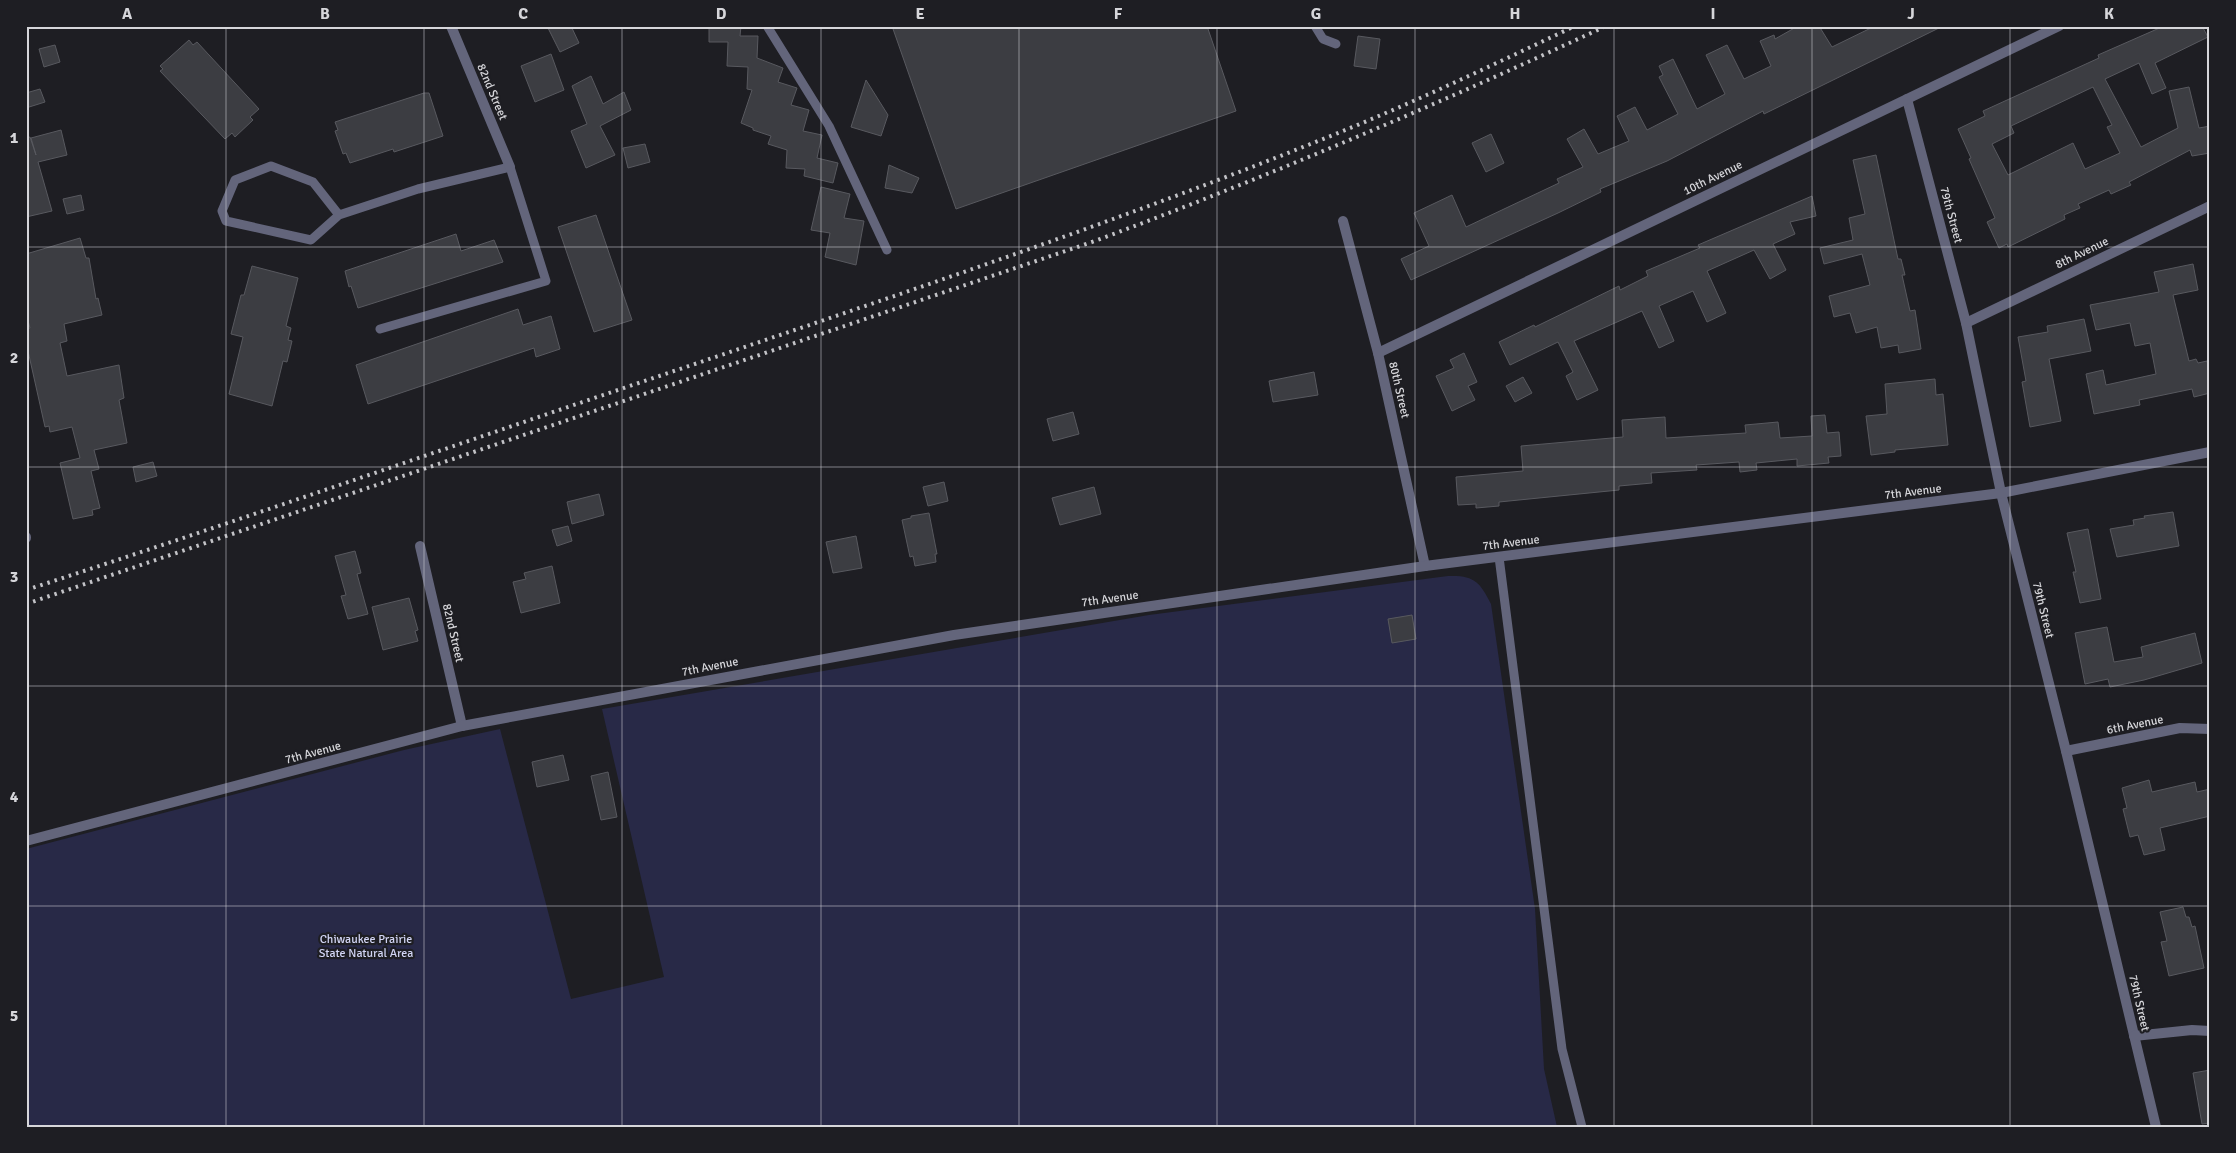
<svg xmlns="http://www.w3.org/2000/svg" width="2236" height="1153" font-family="Signika,sans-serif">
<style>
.green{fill:#282947}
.building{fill:#3c3d42;stroke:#58595f;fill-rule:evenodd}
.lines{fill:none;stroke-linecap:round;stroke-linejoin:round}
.service{stroke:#63657b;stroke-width:9}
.minor{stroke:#63657b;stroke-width:10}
.tertiary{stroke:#63657b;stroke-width:10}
.rail{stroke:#c3c3c7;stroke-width:4;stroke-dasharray:2.5 5;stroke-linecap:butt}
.grid{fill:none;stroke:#d6d6da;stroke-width:1;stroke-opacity:0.55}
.labels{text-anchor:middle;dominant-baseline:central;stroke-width:4.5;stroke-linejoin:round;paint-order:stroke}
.street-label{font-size:12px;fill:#d6d6da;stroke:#1e1e23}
.park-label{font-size:12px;fill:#d2d5f4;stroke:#1e1e23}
.neatline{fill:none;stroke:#d6d6da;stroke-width:2}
.grid-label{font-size:16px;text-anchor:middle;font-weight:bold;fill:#d6d6da}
</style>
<rect width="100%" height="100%" fill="#1e1e23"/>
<path class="green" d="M1448,576C1474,575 1480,582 1491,604L1535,909L1544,1069L1557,1127H26V849L404,750L500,729L571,999L664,977L602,709L1149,615Z"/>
<g class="building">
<path d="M547,26H571L579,43L560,52Z"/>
<path d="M709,26H741L740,36H758L757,58L783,68L778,82L797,88L791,105L809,110L803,131L822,135L817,158L838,163L833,183L804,176L805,169L786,168L787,150L768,144L771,136L753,130V128L741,123L752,90L747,89L748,67L727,66L728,42H709Z"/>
<path d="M892,26H1207L1236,111L956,209Z"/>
<path d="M1798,26H1819L1832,47L1875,26H1943L1764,114L1763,111L1667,161L1600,189L1601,192L1558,213L1411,280L1401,259L1429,246L1414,213L1452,195L1466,227L1559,183L1557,179L1583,167L1567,139L1584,129L1598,154L1629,141L1617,116L1635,107L1647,130L1678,114L1659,77L1663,75L1659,66L1673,59L1697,109L1725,94L1706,55L1727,45L1744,79L1771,66L1760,41L1774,35L1775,39Z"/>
<path d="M2164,26H2202L2208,37L2155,63L2166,88L2152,94L2139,63L2105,79L2141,147L2178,128L2169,91L2189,87L2199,128L2210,126V153L2192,156L2190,150L2129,182L2131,185L2111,194L2109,190L2078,204L2080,208L2064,215L2065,219L2008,247L2007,244L1999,248L1987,222L1995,218L1969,159L1971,158L1958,129L1985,116L1983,111L2099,58L2098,55ZM2093,87L2112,125L2107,127L2120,153L2085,169L2073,143L2008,175L1992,144L2014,133L2011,126Z"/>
<path d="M1358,36L1380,39L1376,69L1354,66Z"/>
<path d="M189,40L193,45L197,42L259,109L250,117L253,120L235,137L232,133L225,139L160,71L163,69L160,66Z"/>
<path d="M55,45L60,62L44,67L39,49Z"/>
<path d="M551,54L564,90L535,102L521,66Z"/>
<path d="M591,76L603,104L624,92L631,110L600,126L615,155L586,168L571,131L587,124L572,86Z"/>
<path d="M866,80L888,115L881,136L851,127Z"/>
<path d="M40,89L45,102L26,108V93Z"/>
<path d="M424,93H429L443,136L394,152L393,149L350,163L346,153L343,154L335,131L338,130L335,122Z"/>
<path d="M61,130L67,155L38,162L52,211L26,217V138L30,137L36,155L31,138Z"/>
<path d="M1491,134L1504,163L1486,172L1472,143Z"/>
<path d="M645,144L650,162L628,168L623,148Z"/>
<path d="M1876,155L1898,259H1901L1905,275H1902L1910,311L1915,310L1921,349L1899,353L1898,345L1881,348L1877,327L1856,333L1850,313L1834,317L1829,296L1870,285L1862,254L1824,264L1820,248L1853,240L1849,218L1865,214L1853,160Z"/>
<path d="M889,165L919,178L912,193L885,188Z"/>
<path d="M821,187L850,194L844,218L864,221L856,265L825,257L830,233L811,230Z"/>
<path d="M81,195L84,210L67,214L63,199Z"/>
<path d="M1812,196L1816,216L1790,222L1795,234L1773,244L1786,270L1770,279L1754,250L1707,271L1726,313L1707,322L1693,291L1659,306L1674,341L1659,348L1642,311L1574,341L1598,390L1577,400L1566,376L1573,372L1558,342L1510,365L1499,342L1534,325L1535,327L1619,286L1620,290L1648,276L1646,271L1700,248L1698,245Z"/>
<path d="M596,215L632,320L594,332L558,227Z"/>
<path d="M456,234L461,251L494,240L503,262L358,308L351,286L349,287L345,271Z"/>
<path d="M80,238L86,258H89L96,299L98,298L102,315L64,324L67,341L60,343L67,376L119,365L124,398L119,400L127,443L94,450L99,469L91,471L100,508L92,510L93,515L73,519L60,463L80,458L72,427L50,432L49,426L45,427L26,342V329L30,328L26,313V254Z"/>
<path d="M2193,264L2198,290L2173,295L2189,361L2196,359L2198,363L2207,361L2210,375V393L2194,397L2192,389L2139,400L2140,405L2094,414L2086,374L2103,370L2106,385L2156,374L2150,343L2135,346L2130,323L2096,330L2090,305L2159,292L2154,272Z"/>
<path d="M252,266L298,278L286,326L291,328L288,340L292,341L287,362L283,361L272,406L229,394L243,337L231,334L241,295H244Z"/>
<path d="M518,309L523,325L551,316L560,349L536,357L534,348L368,404L356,365Z"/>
<path d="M2084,319L2091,351L2049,359L2061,421L2030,427L2022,382L2026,381L2018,337L2048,332L2047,326Z"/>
<path d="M1464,353L1477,382L1468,386L1475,400L1452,411L1436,376L1454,368L1450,360Z"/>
<path d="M1314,372L1318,395L1273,402L1269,381Z"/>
<path d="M1523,377L1532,393L1515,402L1506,386Z"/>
<path d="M1935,379L1936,395L1943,394L1948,445L1895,450V452L1871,455L1866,416L1887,414L1885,384Z"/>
<path d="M1073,412L1079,434L1053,441L1047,419Z"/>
<path d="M1825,415L1827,433L1839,432L1841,456L1828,457L1829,463L1797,466V459L1756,463L1757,470L1740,472L1739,462L1696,465L1697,470L1651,473L1652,483L1619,486V490L1499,502V506L1476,508V504L1458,505L1456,477L1523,471L1521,446L1623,437L1622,420L1665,417L1666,438L1746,433L1745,425L1778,422L1780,438L1812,436L1811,416Z"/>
<path d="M153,462L157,476L136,482L133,467Z"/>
<path d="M944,482L948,501L928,506L923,487Z"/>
<path d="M1094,487L1101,514L1060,525L1052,498Z"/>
<path d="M599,494L604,515L572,524L567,502Z"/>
<path d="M2173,512L2179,546L2117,557L2110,529L2134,525L2133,520L2145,518L2144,516Z"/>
<path d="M929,513L937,554H935L936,562L915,566L913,556L910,557L902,520L911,518V516Z"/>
<path d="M568,526L572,541L557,546L552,530Z"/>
<path d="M2088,529L2101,599L2080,603L2073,572H2076L2067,533Z"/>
<path d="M856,536L862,568L833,573L826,542Z"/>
<path d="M355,551L361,573L357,574L368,614L348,619L341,596L346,595L335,556Z"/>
<path d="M552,566L560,603L521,613L513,582L526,579L524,573Z"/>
<path d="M409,598L418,630L415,631L418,641L383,650L372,607Z"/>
<path d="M1412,615L1416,639L1392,643L1388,619Z"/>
<path d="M2107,627L2114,662L2143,657L2141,647L2195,633L2202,663L2144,680L2110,687L2108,679L2085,684L2075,633Z"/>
<path d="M563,755L569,780L537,787L532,762Z"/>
<path d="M608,772L617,817L601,820L591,776Z"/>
<path d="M2149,780L2152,792L2195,782L2197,792L2210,789V816L2160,828L2165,850L2144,855L2138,835L2130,837L2123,809L2127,808L2122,788Z"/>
<path d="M2183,907L2186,917H2189L2192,927L2195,926L2204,968L2169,976L2161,942L2167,941L2160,912Z"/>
<path d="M2210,1070V1123L2202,1124L2193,1073Z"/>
</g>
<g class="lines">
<g class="service">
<path d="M767,26L829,126L887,250"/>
<path d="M1315,26L1323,39L1336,44"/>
<path d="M339,215L313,182L271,166L235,180L222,211L226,221L311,240L339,215L418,189L510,167L546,281L380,329"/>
<path d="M1499,557L1562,1049L1582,1127"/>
</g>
<g class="minor">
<path d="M451,26L510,167"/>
<path d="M1907,99L1966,323L2001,493L2066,751L2156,1127"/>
<path d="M1343,221L1378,353L1425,566"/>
<path d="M1966,323L2210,206"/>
<path d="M1378,353L2059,26"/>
<path d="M26,537V538"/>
<path d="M420,546L462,726"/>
<path d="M2066,751L2180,728L2210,729"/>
<path d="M2134,1036L2192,1030L2210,1031"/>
</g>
<path class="tertiary" d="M26,841L462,726L954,635L1425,566L2001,493L2210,452"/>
<g class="rail">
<path d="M26,590C247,518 466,441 686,367C903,293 1120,221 1333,135C1415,102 1495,64 1575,26"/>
<path d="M26,604L1092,242C1267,177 1437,105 1606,26"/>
</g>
</g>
<path class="grid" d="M226,26V1127M424,26V1127M622,26V1127M821,26V1127M1019,26V1127M1217,26V1127M1415,26V1127M1614,26V1127M1812,26V1127M2010,26V1127M26,247H2210M26,467H2210M26,686H2210M26,906H2210"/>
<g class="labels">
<g class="street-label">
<text transform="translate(492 92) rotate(67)">82nd Street</text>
<text transform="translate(1713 178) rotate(-26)">10th Avenue</text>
<text transform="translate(1951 215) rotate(75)">79th Street</text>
<text transform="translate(2082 253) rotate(-26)">8th Avenue</text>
<text transform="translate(1399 390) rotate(77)">80th Street</text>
<text transform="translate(1913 492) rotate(-7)">7th Avenue</text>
<text transform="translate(1511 543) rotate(-7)">7th Avenue</text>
<text transform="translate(1110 599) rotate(-8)">7th Avenue</text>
<text transform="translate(2043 610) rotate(76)">79th Street</text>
<text transform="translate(453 633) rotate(77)">82nd Street</text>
<text transform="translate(710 667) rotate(-11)">7th Avenue</text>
<text transform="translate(2135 725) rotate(-11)">6th Avenue</text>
<text transform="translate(313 753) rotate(-15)">7th Avenue</text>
<text transform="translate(2139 1003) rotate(77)">79th Street</text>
</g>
<g class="park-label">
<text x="366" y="939">Chiwaukee Prairie<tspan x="366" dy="14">State Natural Area</tspan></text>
</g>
</g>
<rect width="2236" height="1153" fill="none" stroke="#1e1e23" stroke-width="55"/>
<rect x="28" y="28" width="2180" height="1098" class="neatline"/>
<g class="grid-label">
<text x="127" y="19">A</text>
<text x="325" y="19">B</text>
<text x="523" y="19">C</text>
<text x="721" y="19">D</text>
<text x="920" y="19">E</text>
<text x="1118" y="19">F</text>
<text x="1316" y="19">G</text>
<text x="1515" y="19">H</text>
<text x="1713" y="19">I</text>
<text x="1911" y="19">J</text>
<text x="2109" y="19">K</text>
<text x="14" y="143">1</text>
<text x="14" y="363">2</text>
<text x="14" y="582">3</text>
<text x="14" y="802">4</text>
<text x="14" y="1021">5</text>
</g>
</svg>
